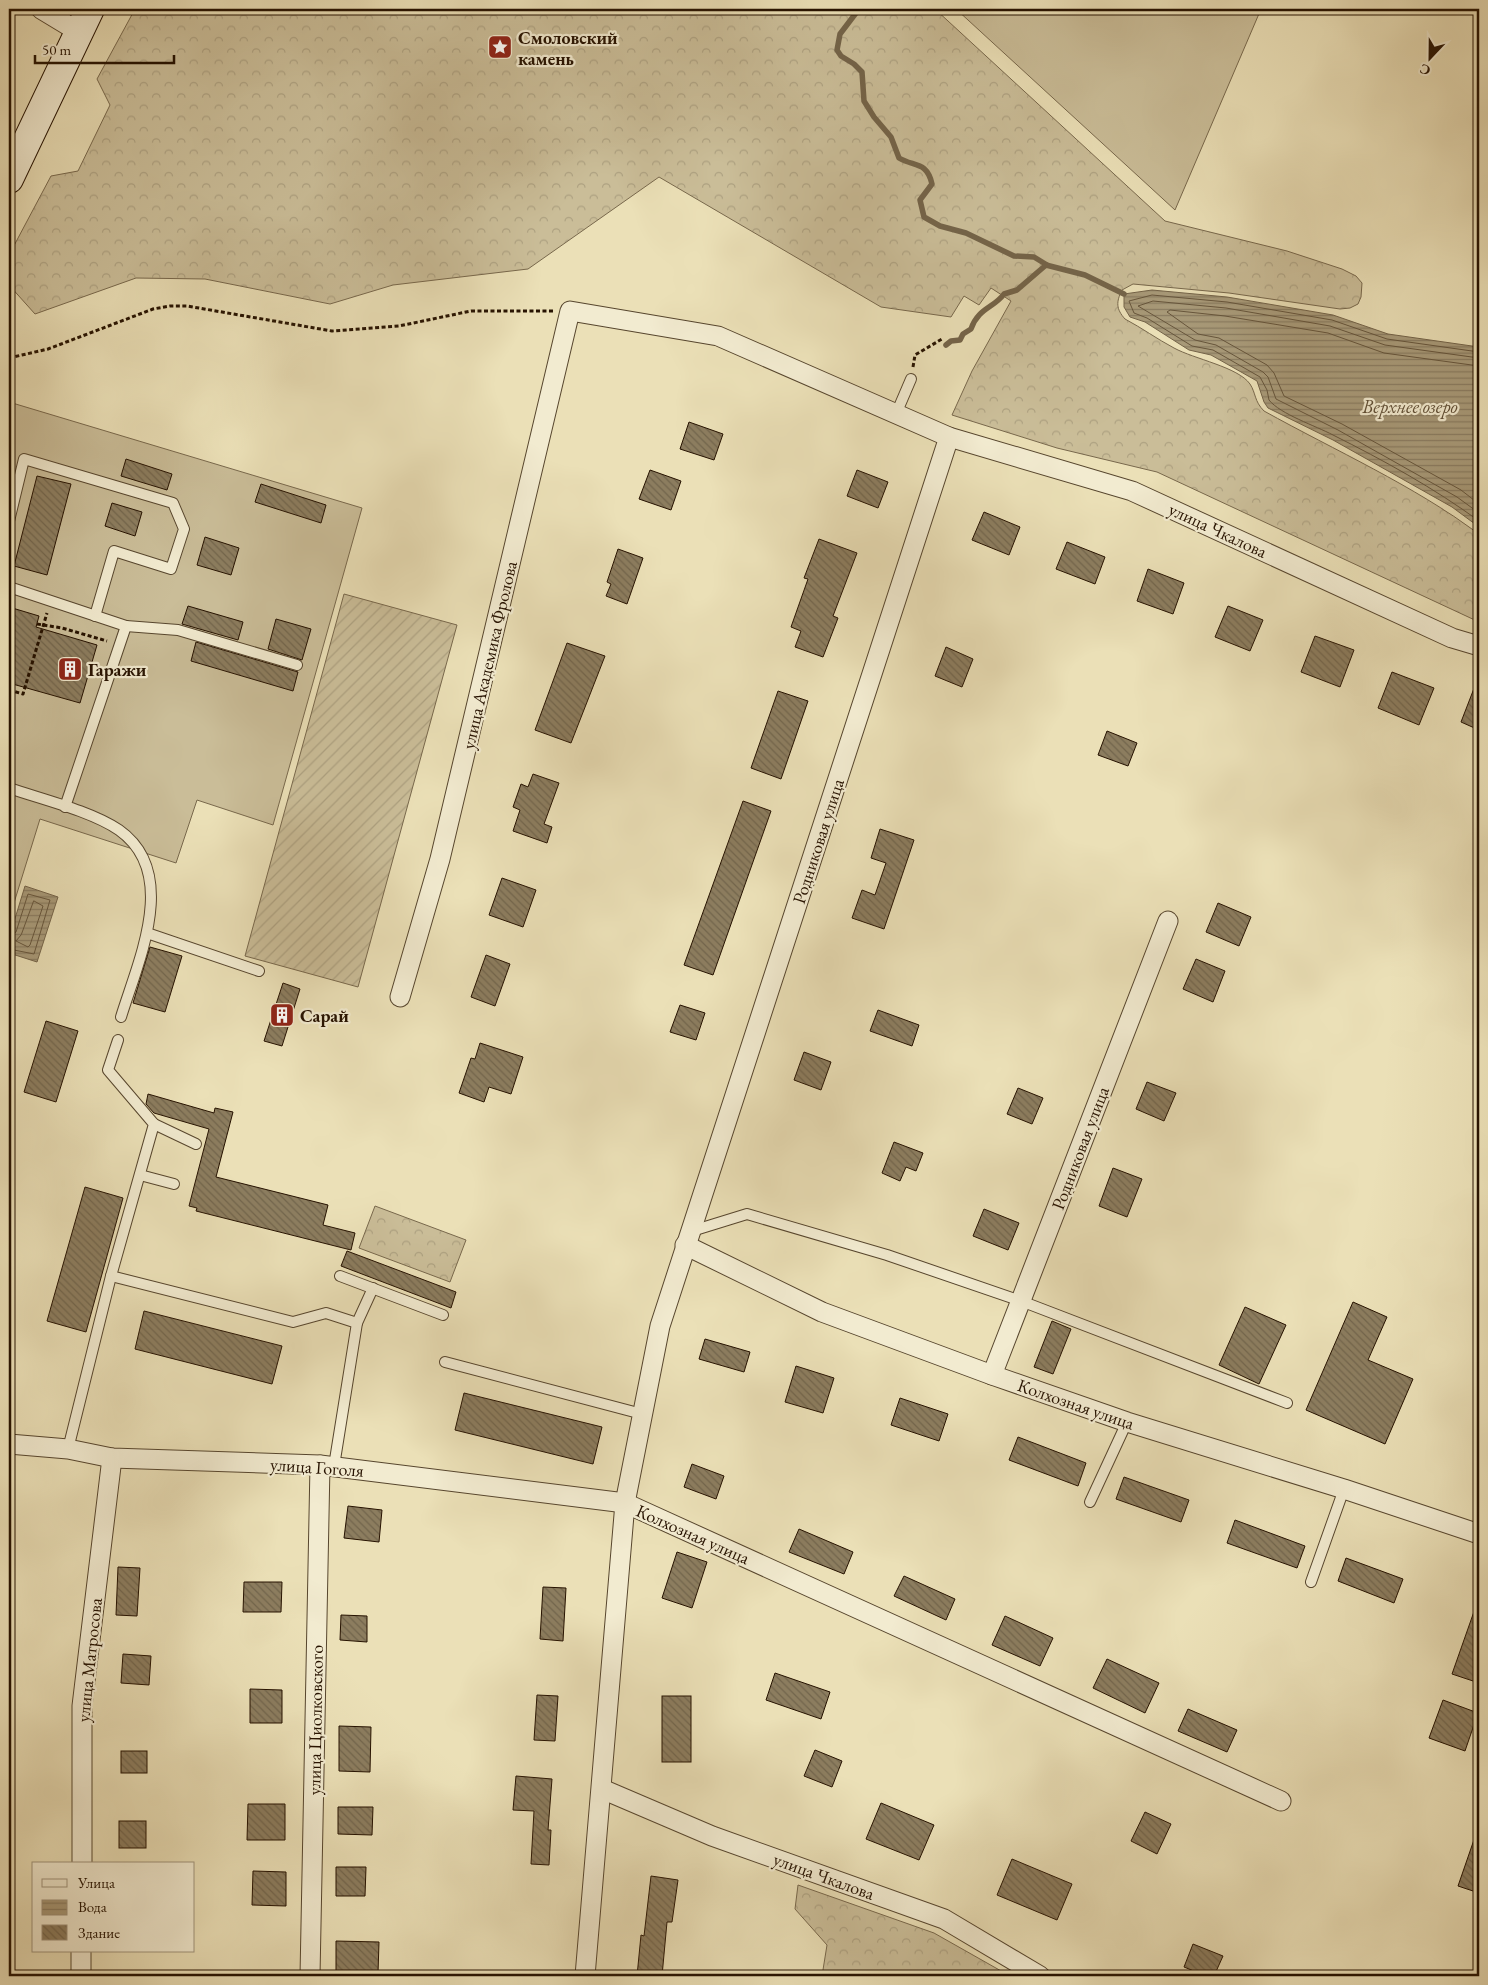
<svg xmlns="http://www.w3.org/2000/svg" width="1488" height="1985" font-family="'EB Garamond',serif">
<style>
.grass{fill:#cabd98;stroke:#78684c}
.forest{fill:url(#forest-crowns);stroke:#78684c}
.garden{fill:url(#garden-furrows);stroke:#78684c}
.water{fill:url(#water-rules);stroke:#746449}
.lines{fill:none;stroke-linecap:round;stroke-linejoin:round}
.shore{stroke:#67563c;stroke-width:1}
.stream{stroke:#746449;stroke-width:5.5}
.building{fill:url(#building-back-hatch);stroke:#261200}
.lane-casing{stroke:#57462e;stroke-width:12}
.street-casing{stroke:#57462e;stroke-width:21}
.secondary-casing{stroke:#261200;stroke-width:30}
.path{stroke:#261200;stroke-width:3;stroke-dasharray:4 2.5;stroke-linecap:butt}
.lane{stroke:#f2ebd0;stroke-width:10}
.street{stroke:#f2ebd0;stroke-width:19}
.secondary{stroke:#f2ebd0;stroke-width:28}
.labels{text-anchor:middle;dominant-baseline:central;stroke-width:4.5;stroke-linejoin:round;paint-order:stroke}
.poi-label{font-size:18px;font-weight:bold;fill:#261200;stroke:#f2ebd0;text-anchor:start}
.street-label{font-size:18px;fill:#261200;stroke:#f2ebd0}
.water-label{font-size:19px;font-style:italic;fill:#604f36;stroke:#f2ebd0}
</style>
<defs>
<pattern id="forest-crowns" width="20" height="18" patternUnits="userSpaceOnUse" patternTransform="scale(1.25)"><rect width="20" height="18" fill="#cabd98"/><path d="M2 6a3 3 0 1 1 6 0M12 15a3 3 0 1 1 6 0" fill="none" stroke="#ada181"/></pattern>
<pattern id="garden-furrows" width="10" height="10" patternUnits="userSpaceOnUse" patternTransform="scale(1.25)"><rect width="10" height="10" fill="#cabd98"/><path d="M-1 1l2-2M0 10L10 0M9 11l2-2" fill="none" stroke="#ada181"/></pattern>
<pattern id="water-rules" width="6" height="5" patternUnits="userSpaceOnUse" patternTransform="scale(1.25)"><rect width="6" height="5" fill="#a89a79"/><path d="M0 2.5h6" fill="none" stroke="#897c61"/></pattern>
<pattern id="building-back-hatch" width="6" height="6" patternUnits="userSpaceOnUse" patternTransform="scale(1.25)"><rect width="6" height="6" fill="#8c7d5f"/><path d="M-1 5l2 2M0 0l6 6M5-1l2 2" fill="none" stroke="#72654c"/></pattern>
</defs>
<rect width="100%" height="100%" fill="#ebe0b7"/>
<filter id="stains"><feTurbulence type="fractalNoise" baseFrequency=".004" numOctaves="4"/><feColorMatrix values="0 0 0 0 .2 0 0 0 0 .09 0 0 0 0 .02 0 0 0 .5 -.17"/></filter>
<radialGradient id="worn" r=".72"><stop offset=".6" stop-color="#630" stop-opacity="0"/><stop offset="1" stop-color="#630" stop-opacity=".3"/></radialGradient>
<g class="grass">
<path d="M956,9H1261L1175,210Z"/>
<path d="M9,402L362,508L273,825L197,800L176,863L40,819L9,919Z"/>
</g>
<g class="forest">
<path d="M135,9H935L1165,221L1287,251L1342,269L1356,276L1362,283L1361,297L1358,304L1350,308L1340,309L1229,293L1133,284L1122,290C1116,302 1116,309 1125,319C1142,328 1157,339 1174,348C1194,359 1238,367 1250,384C1256,393 1254,401 1264,411C1336,451 1413,485 1479,534V622L1157,472L1057,448L952,415L972,371L1011,301L991,288L979,305L964,296L951,317L881,307L659,177L528,269L393,285L330,304L205,279L136,278L35,314L9,285V255L51,176L78,171L110,105L97,79Z"/>
<path d="M375,1206L466,1240L450,1282L359,1248Z"/>
<path d="M798,1885L934,1933L1010,1976H822L827,1945L795,1909Z"/>
</g>
<path class="garden" d="M344,594L457,625L358,987L245,956Z"/>
<g class="water">
<path d="M1152,290L1227,297L1333,315L1388,334L1479,347V527L1452,507L1333,440L1268,408L1264,402L1257,381L1211,355L1189,350L1145,322L1130,317L1124,307V294Z"/>
<path d="M25,886L58,897L37,962L9,953V938Z"/>
</g>
<g class="lines">
<g class="shore">
<path d="M1479,352L1387,339L1332,320L1227,302L1152,295L1129,301L1134,313L1147,318L1192,346L1213,350L1260,377L1267,390L1269,400C1280,414 1316,426 1333,435C1383,460 1434,488 1479,521"/>
<path d="M1479,358L1385,345L1330,326L1226,308L1153,301L1138,306L1195,340L1216,345L1263,372L1268,377L1276,399L1338,430L1457,497L1479,513"/>
<path d="M1479,366L1384,353L1328,333L1225,316L1170,310L1167,312L1198,334L1219,338L1267,365L1274,373L1284,396L1342,424L1461,490L1479,504"/>
<path d="M34,901L43,906L30,945L28,947L16,941L21,935Z"/>
<path d="M9,936L16,932L28,894L50,900L34,954L9,949"/>
</g>
<g class="stream">
<path d="M859,9L840,34L837,50L841,56L854,64L862,72L864,101L874,117L891,137L899,158C914,167 927,161 932,184L920,200L924,217L940,226L966,233L1014,256L1034,257L1047,265"/>
<path d="M946,345L951,341L960,340L963,334L971,329C978,308 994,308 1004,294L1017,290L1046,265L1085,275L1124,294"/>
</g>
</g>
<g class="building">
<path d="M689,422L723,434L714,460L680,449Z"/>
<path d="M126,459L172,474L167,490L121,476Z"/>
<path d="M650,470L681,481L671,510L639,499Z"/>
<path d="M857,470L888,482L878,508L847,496Z"/>
<path d="M37,476L71,484L47,575L14,566Z"/>
<path d="M261,484L326,505L321,523L255,502Z"/>
<path d="M112,503L142,512L135,536L105,526Z"/>
<path d="M984,512L1020,527L1009,555L972,540Z"/>
<path d="M205,537L239,548L231,575L197,565Z"/>
<path d="M819,539L857,553L833,616L838,618L823,657L795,647L801,631L791,627L808,579L804,578Z"/>
<path d="M1067,542L1105,557L1095,584L1056,569Z"/>
<path d="M618,549L643,558L627,604L606,596L611,584L607,582Z"/>
<path d="M1148,569L1184,583L1173,614L1137,601Z"/>
<path d="M188,606L243,622L238,640L182,624Z"/>
<path d="M1228,606L1263,620L1250,651L1215,637Z"/>
<path d="M9,607L39,616L36,627L97,645L80,703L9,683Z"/>
<path d="M276,619L311,629L302,660L268,649Z"/>
<path d="M1315,636L1354,650L1340,687L1301,672Z"/>
<path d="M196,642L298,672L293,691L191,661Z"/>
<path d="M567,643L605,656L571,743L535,730Z"/>
<path d="M946,647L973,659L962,687L935,676Z"/>
<path d="M1392,672L1434,688L1419,725L1378,708Z"/>
<path d="M1478,678H1479V730L1461,722Z"/>
<path d="M778,691L808,701L781,779L751,768Z"/>
<path d="M1107,731L1137,743L1128,766L1098,755Z"/>
<path d="M533,774L559,783L544,824L552,827L547,843L513,831L520,810L513,807L521,784L528,787Z"/>
<path d="M743,801L771,811L713,975L684,965Z"/>
<path d="M880,829L914,840L884,929L852,918L862,890L875,895L886,863L871,858Z"/>
<path d="M502,878L536,890L523,927L489,915Z"/>
<path d="M1218,903L1251,917L1239,946L1206,932Z"/>
<path d="M150,947L182,956L165,1012L133,1003Z"/>
<path d="M486,955L510,964L495,1006L471,997Z"/>
<path d="M1196,959L1225,971L1213,1002L1183,989Z"/>
<path d="M283,983L300,989L282,1046L264,1041Z"/>
<path d="M680,1005L705,1013L696,1040L670,1032Z"/>
<path d="M878,1010L919,1025L912,1046L870,1031Z"/>
<path d="M46,1021L78,1031L56,1102L24,1092Z"/>
<path d="M480,1043L523,1057L511,1094L489,1087L484,1102L459,1093L471,1058L475,1059Z"/>
<path d="M804,1052L831,1062L821,1090L794,1080Z"/>
<path d="M1147,1082L1176,1093L1164,1121L1136,1109Z"/>
<path d="M1018,1088L1043,1098L1032,1124L1007,1114Z"/>
<path d="M148,1094L214,1113L215,1108L233,1112L216,1177L328,1205L323,1225L355,1233L351,1250L196,1211L197,1208L189,1206L209,1129L154,1113L146,1104Z"/>
<path d="M894,1142L923,1153L916,1171L906,1167L900,1181L882,1173Z"/>
<path d="M1113,1168L1142,1179L1127,1217L1099,1206Z"/>
<path d="M85,1187L123,1198L86,1332L47,1321Z"/>
<path d="M984,1209L1019,1223L1008,1250L973,1236Z"/>
<path d="M347,1251L456,1292L451,1308L341,1266Z"/>
<path d="M1353,1302L1387,1317L1368,1360L1413,1379L1385,1444L1306,1410Z"/>
<path d="M1245,1307L1286,1325L1259,1384L1219,1365Z"/>
<path d="M144,1311L282,1346L272,1384L135,1349Z"/>
<path d="M1052,1321L1071,1329L1053,1374L1034,1367Z"/>
<path d="M705,1339L750,1352L744,1372L699,1359Z"/>
<path d="M796,1366L834,1378L823,1413L785,1402Z"/>
<path d="M464,1393L602,1427L593,1464L455,1430Z"/>
<path d="M900,1398L948,1414L939,1441L891,1425Z"/>
<path d="M1018,1437L1086,1463L1078,1486L1009,1460Z"/>
<path d="M692,1464L724,1476L716,1499L684,1487Z"/>
<path d="M1124,1477L1189,1500L1181,1522L1116,1499Z"/>
<path d="M348,1506L382,1510L379,1542L344,1538Z"/>
<path d="M1235,1520L1305,1546L1297,1568L1227,1543Z"/>
<path d="M799,1529L853,1552L844,1574L789,1552Z"/>
<path d="M677,1552L707,1562L692,1608L662,1598Z"/>
<path d="M1346,1558L1403,1579L1394,1603L1338,1581Z"/>
<path d="M118,1567L140,1568L137,1616L116,1615Z"/>
<path d="M904,1576L955,1599L946,1620L894,1596Z"/>
<path d="M244,1582H282L281,1612H243Z"/>
<path d="M543,1587L566,1588L563,1641L540,1639Z"/>
<path d="M1477,1603H1479V1683L1452,1674Z"/>
<path d="M341,1615L367,1616V1642L340,1640Z"/>
<path d="M1005,1616L1053,1638L1040,1666L992,1645Z"/>
<path d="M123,1654L151,1656L149,1685L121,1683Z"/>
<path d="M1107,1659L1159,1683L1145,1713L1093,1688Z"/>
<path d="M775,1673L830,1692L821,1719L766,1700Z"/>
<path d="M250,1689L282,1690V1723H250Z"/>
<path d="M537,1695L558,1696L555,1741L534,1740Z"/>
<rect x="662" y="1696" width="29" height="66"/>
<path d="M1443,1700L1478,1713L1465,1751L1429,1738Z"/>
<path d="M1188,1709L1237,1730L1227,1752L1178,1731Z"/>
<path d="M339,1726L371,1727L370,1772L339,1771Z"/>
<path d="M815,1750L842,1761L832,1787L804,1776Z"/>
<rect x="121" y="1751" width="26" height="22"/>
<path d="M516,1776L552,1779L548,1830H551L549,1865L531,1864L534,1811L513,1810Z"/>
<path d="M881,1803L934,1825L919,1860L866,1839Z"/>
<path d="M248,1804H285V1840H247Z"/>
<path d="M338,1807H373L372,1835L338,1834Z"/>
<path d="M1145,1812L1171,1824L1157,1854L1131,1841Z"/>
<rect x="119" y="1821" width="27" height="27"/>
<path d="M1477,1831H1479V1893L1458,1886Z"/>
<path d="M1012,1859L1072,1884L1057,1920L997,1895Z"/>
<path d="M336,1867H366L365,1896H336Z"/>
<path d="M253,1871L286,1872V1906L252,1905Z"/>
<path d="M651,1876L678,1880L672,1922H667L662,1976H637L641,1935L644,1936Z"/>
<path d="M336,1941L379,1942L378,1973H336Z"/>
<path d="M1193,1944L1223,1956L1214,1976H1206L1184,1967Z"/>
</g>
<g class="lines">
<defs>
<g id="lane">
<path d="M896,414L911,379"/>
<path d="M9,521L24,459L173,503L184,529L171,569L114,551L95,616"/>
<path d="M9,587L126,626L65,807"/>
<path d="M126,626L178,630L297,665"/>
<path d="M9,788C41,799 91,811 119,830C180,873 138,961 121,1017"/>
<path d="M147,933L259,971"/>
<path d="M154,1124L196,1144"/>
<path d="M140,1175L174,1184"/>
<path d="M692,1231L747,1214L887,1255L1021,1301L1287,1403"/>
<path d="M111,1276L293,1322L326,1313L357,1323L334,1466"/>
<path d="M340,1276L443,1315"/>
<path d="M357,1323L373,1288"/>
<path d="M445,1362L642,1414"/>
<path d="M68,1449L111,1276L154,1124L108,1070L118,1040"/>
<path d="M1090,1502L1127,1422"/>
<path d="M1311,1582L1344,1489"/>
</g>
<g id="street">
<path d="M41,9L79,32"/>
<path d="M400,997L440,859L570,311L718,336L949,437L1132,491L1452,638L1479,646"/>
<path d="M685,1245L822,1312L992,1375L1127,1422L1344,1489L1479,1534"/>
<path d="M992,1375L1168,921"/>
<path d="M9,1444L68,1449L112,1458L320,1465L625,1503L1281,1801"/>
<path d="M602,1789L712,1836L944,1919L1040,1976"/>
<path d="M82,1864V1706L112,1458"/>
<path d="M81,1976V1951"/>
<path d="M310,1976L320,1465"/>
<path d="M585,1976L625,1503L660,1326L949,437"/>
</g>
<path id="secondary" d="M9,179L90,9"/>
</defs>
<use href="#lane" class="lane-casing"/>
<use href="#street" class="street-casing"/>
<use href="#secondary" class="secondary-casing"/>
<g class="path">
<path d="M9,358L48,349L153,309L170,306H187L332,331L399,326L471,311H553"/>
<path d="M913,367L915,355L942,339"/>
<path d="M37,624L62,628L107,641"/>
<path d="M9,690L23,694L47,613"/>
</g>
<use href="#lane" class="lane"/>
<use href="#street" class="street"/>
<use href="#secondary" class="secondary"/>
</g>
<defs>
<symbol id="sight-square" viewBox="-11 -11 22 22"><rect x="-9" y="-9" width="18" height="18" rx="4" fill="#8f2418" stroke="#f2ebd0"/><path d="M0-6L1.8-2.2L6-1.7L2.9 1.2L3.7 5.4L0 3.3L-3.7 5.4L-2.9 1.2L-6-1.7L-1.8-2.2Z" fill="#fff"/></symbol>
<symbol id="building-square" viewBox="-11 -11 22 22"><rect x="-9" y="-9" width="18" height="18" rx="4" fill="#8f2418" stroke="#f2ebd0"/><path d="M-4-6H4V6H1V3H-1V6H-4ZM-2.5-4.3h1.7v1.8h-1.7ZM.8-4.3h1.7v1.8H.8ZM-2.5-1h1.7V.8h-1.7ZM.8-1h1.7V.8H.8Z" fill="#fff"/></symbol>
</defs>
<g fill-rule="evenodd">
<use href="#sight-square" x="486" y="33" width="28" height="28"/>
<use href="#building-square" x="56" y="655" width="28" height="28"/>
<use href="#building-square" x="268" y="1001" width="28" height="28"/>
</g>
<g class="labels">
<g class="poi-label">
<text x="518" y="37">Смоловский<tspan x="518" dy="21">камень</tspan></text>
<text x="88" y="669">Гаражи</text>
<text x="300" y="1015">Сарай</text>
</g>
<g class="street-label">
<text transform="translate(1218 530) rotate(25)">улица Чкалова</text>
<text transform="translate(489 655) rotate(-77)">улица Академика Фролова</text>
<text transform="translate(818 841) rotate(-72)">Родниковая улица</text>
<text transform="translate(1080 1148) rotate(-69)">Родниковая улица</text>
<text transform="translate(1076 1404) rotate(19)">Колхозная улица</text>
<text transform="translate(317 1467) rotate(4)">улица Гоголя</text>
<text transform="translate(693 1534) rotate(24)">Колхозная улица</text>
<text transform="translate(89 1660) rotate(-84)">улица Матросова</text>
<text transform="translate(315 1720) rotate(-89)">улица Циолковского</text>
<text transform="translate(824 1876) rotate(20)">улица Чкалова</text>
</g>
<g class="water-label">
<text x="1410" y="406">Верхнее озеро</text>
</g>
</g>
<rect width="1488" height="1985" fill="none" stroke="#ebe0b7" stroke-width="30"/>
<rect x="10" y="10" width="1468" height="1965" fill="none" stroke="#261200" stroke-width="2.5"/>
<rect x="15" y="15" width="1458" height="1955" fill="none" stroke="#261200"/>
<rect x="32" y="1862" width="162" height="90" fill="#f2ebd0" stroke="#a0947d"/>
<rect x="42" y="1879" width="25" height="8" fill="#f2ebd0" stroke="#a0947d"/>
<text x="78" y="1888" font-size="15" fill="#261200">Улица</text>
<rect x="42" y="1900" width="25" height="15" fill="url(#water-rules)" stroke="#a0947d"/>
<text x="78" y="1912" font-size="15" fill="#261200">Вода</text>
<rect x="42" y="1925" width="25" height="15" fill="url(#building-back-hatch)" stroke="#a0947d"/>
<text x="78" y="1938" font-size="15" fill="#261200">Здание</text>
<g transform="translate(1430 58) rotate(202)" stroke="#f2ebd0" stroke-width="4" paint-order="stroke">
<path d="M0-4L9 19L0 12L-9 19Z" fill="#261200"/>
<text y="-8" font-size="14" font-weight="bold" text-anchor="middle" fill="#261200">С</text>
</g>
<path d="M35 55v8h139v-8" fill="none" stroke="#261200" stroke-width="2.5"/>
<text x="42" y="55" font-size="15" fill="#261200" stroke="#f2ebd0" stroke-width="4" paint-order="stroke">50 m</text>
<rect width="100%" height="100%" filter="url(#stains)"/>
<rect width="100%" height="100%" fill="url(#worn)"/>
</svg>
